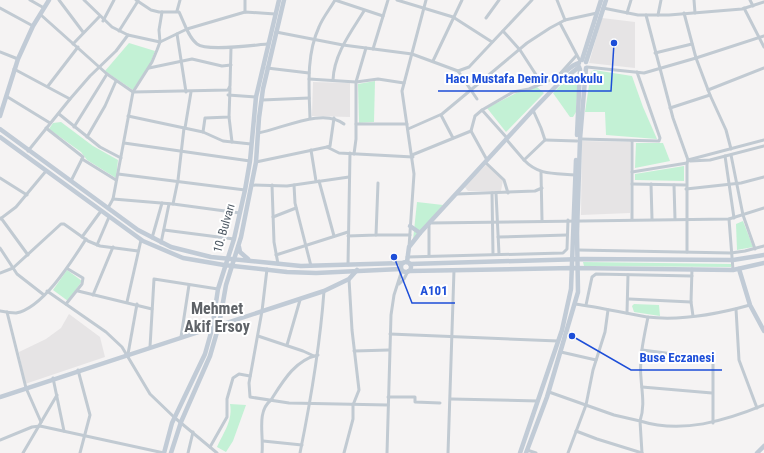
<svg xmlns="http://www.w3.org/2000/svg" width="764" height="453" font-family="'Roboto Condensed',sans-serif">
<style>
.education{fill:#e6e4e5}
.green{fill:#c3f1d5}
.lines{fill:none;stroke-linecap:round;stroke-linejoin:round}
.street{stroke:#c1cad2;stroke-width:3}
.secondary{stroke:#c1cbd6;stroke-width:4.5}
.labels{text-anchor:middle;dominant-baseline:central;stroke-width:4;stroke-linejoin:round;paint-order:stroke}
.street-label{font-size:12px;fill:#4a5661;stroke:#fff}
.district-label{font-size:16px;font-weight:bold;fill:#5f6368;stroke:#fff}
.leader{fill:none;stroke:#1d4ed8;stroke-width:1.5}
.callout-dot{fill:#1d4ed8;stroke:#fff;stroke-width:1.5}
.callout-label{font-size:13px;text-anchor:middle;font-weight:bold;fill:#1d4ed8;stroke:#fff;stroke-width:4;stroke-linejoin:round;paint-order:stroke}
</style>
<rect width="100%" height="100%" fill="#f5f3f3"/>
<g class="education">
<path d="M602,18L635,22V68L589,63Z"/>
<path d="M313,82L350,83V117L312,116Z"/>
<path d="M582,141L630,142V213L581,215Z"/>
<path d="M487,164L503,180L501,191H468L464,186Z"/>
<path d="M69,314L100,337L105,357L25,384L19,352L46,339L61,328Z"/>
</g>
<g class="green">
<path d="M129,43L155,51L150,64L133,90L105,71Z"/>
<path d="M594,70L632,76L643,107L657,139L606,135L605,112H585L591,72Z"/>
<path d="M574,76L578,78L576,112L573,117H570L553,93L569,77Z"/>
<path d="M375,81L374,122L359,123L358,84Z"/>
<path d="M537,87L544,93L506,132L487,108L520,91L529,90Z"/>
<path d="M61,122L93,146L118,160L116,178L87,160L81,152L49,129L53,123Z"/>
<path d="M636,143H663L670,161L635,168Z"/>
<path d="M684,166V181L635,180V174Z"/>
<path d="M417,202L443,205L413,240Z"/>
<path d="M743,221L753,247L737,250L736,224Z"/>
<path d="M583,262L732,264L731,267L584,266Z"/>
<path d="M67,270L82,281L68,301L53,290Z"/>
<path d="M634,304L659,305L660,316L634,312L632,306Z"/>
<path d="M230,404L246,405L233,441L226,452L217,447C224,432 233,420 230,404Z"/>
</g>
<g class="lines">
<g class="street">
<path d="M30,0L44,8"/>
<path d="M59,0L83,32"/>
<path d="M84,0L112,27L128,35L160,42L187,29L245,12L275,14"/>
<path d="M136,0L151,10L159,12H179C184,22 188,37 197,44C207,52 254,45 267,44"/>
<path d="M245,0V12"/>
<path d="M335,0L383,16"/>
<path d="M397,0L453,17L492,42"/>
<path d="M557,0L565,20"/>
<path d="M694,0L695,13"/>
<path d="M750,0L753,6"/>
<path d="M0,8L33,26"/>
<path d="M603,8L638,15H669L742,9L764,2"/>
<path d="M744,8L764,47"/>
<path d="M177,11L180,0"/>
<path d="M627,13L631,0"/>
<path d="M684,13L696,58L764,36"/>
<path d="M41,15L107,74L133,92L228,90L230,86L231,48"/>
<path d="M646,15L673,118L688,160L687,163V252"/>
<path d="M658,15L661,0"/>
<path d="M486,18L499,0"/>
<path d="M103,21L114,0"/>
<path d="M560,23L580,61"/>
<path d="M119,31L138,1"/>
<path d="M503,31L520,50L542,84"/>
<path d="M276,32L343,45L412,54L458,71L469,67L532,0"/>
<path d="M177,34L186,92"/>
<path d="M73,44L99,17"/>
<path d="M373,49L388,0"/>
<path d="M0,52L18,59"/>
<path d="M655,53L692,44"/>
<path d="M433,61L462,0"/>
<path d="M587,67L644,73L696,58L710,95L726,130L731,149"/>
<path d="M149,68L192,59L222,66L231,65"/>
<path d="M267,68L309,73"/>
<path d="M14,69L70,99"/>
<path d="M458,71L477,99"/>
<path d="M309,79L356,82L366,48"/>
<path d="M333,80C334,54 351,32 364,11"/>
<path d="M48,86L78,47"/>
<path d="M708,90L764,68"/>
<path d="M228,95L256,97"/>
<path d="M6,96L50,123"/>
<path d="M262,100L309,98"/>
<path d="M670,108L710,95"/>
<path d="M482,110L475,116L471,131L487,160"/>
<path d="M533,110L541,128L545,140L524,160C539,176 555,173 576,175"/>
<path d="M59,114L100,147L121,158"/>
<path d="M441,115L453,138"/>
<path d="M128,116L203,132L223,141L251,144"/>
<path d="M229,117L232,142"/>
<path d="M310,118C309,88 306,55 319,27C323,17 330,9 335,0"/>
<path d="M356,124H407"/>
<path d="M74,127L107,74"/>
<path d="M46,128L83,157L71,181"/>
<path d="M185,128L191,92"/>
<path d="M408,129L442,114L527,43L550,28L565,20L597,13"/>
<path d="M203,132L205,118L229,117L230,88"/>
<path d="M258,133C282,129 323,107 344,124"/>
<path d="M87,137L105,106L116,81"/>
<path d="M507,138L482,110L513,92L529,89L557,77L576,56"/>
<path d="M506,139L524,160"/>
<path d="M580,139L659,141L660,138L637,72"/>
<path d="M545,140L577,141"/>
<path d="M632,141V219"/>
<path d="M124,143L250,161"/>
<path d="M327,147L339,153L413,157"/>
<path d="M311,150L316,181"/>
<path d="M28,151L70,99L90,76L116,51L128,35"/>
<path d="M354,154L356,139V82L378,79L404,83"/>
<path d="M412,155L471,131"/>
<path d="M731,155L743,215L755,249"/>
<path d="M725,156L734,218"/>
<path d="M82,159L116,180"/>
<path d="M688,160L764,140"/>
<path d="M690,161L710,160L764,146"/>
<path d="M256,162L327,147L330,146L334,118"/>
<path d="M485,162L504,180L508,193"/>
<path d="M541,172L542,220"/>
<path d="M632,172L687,163"/>
<path d="M118,174L245,190"/>
<path d="M0,178L27,195"/>
<path d="M319,181L334,236"/>
<path d="M632,184L686,185"/>
<path d="M651,184L652,219"/>
<path d="M251,185L287,186L349,177"/>
<path d="M272,185L274,242L278,264"/>
<path d="M294,185L295,203L311,266"/>
<path d="M674,185L675,219"/>
<path d="M686,189L741,183L764,177"/>
<path d="M492,193L493,254"/>
<path d="M496,193L499,254"/>
<path d="M457,194L535,191L542,188"/>
<path d="M113,199L173,204L240,213"/>
<path d="M173,204L178,180L184,128"/>
<path d="M108,208L113,199L133,92L152,62L157,50L160,42L159,30L162,12"/>
<path d="M273,217L296,208"/>
<path d="M1,218L28,255"/>
<path d="M0,219L16,207L46,171"/>
<path d="M729,219L733,270"/>
<path d="M164,230L234,239"/>
<path d="M376,235H410"/>
<path d="M348,236L376,235L378,183"/>
<path d="M82,237L101,211"/>
<path d="M498,237L567,235"/>
<path d="M152,238L162,203"/>
<path d="M161,243L169,204"/>
<path d="M97,245L109,217"/>
<path d="M409,247L414,174L402,91L426,0"/>
<path d="M0,248L17,274L44,295"/>
<path d="M578,250L731,253L745,251L764,246"/>
<path d="M276,255L348,232"/>
<path d="M429,256V223L729,219L764,208"/>
<path d="M407,257L563,253L567,249L568,220"/>
<path d="M348,265L350,153"/>
<path d="M267,269L262,311L249,383L250,397L289,403L388,405"/>
<path d="M692,269L691,302L693,316"/>
<path d="M0,273L13,268L61,224H64L88,241L100,246L138,251"/>
<path d="M399,284L404,279L408,271"/>
<path d="M47,291L106,332L122,347L150,394L175,418L217,453"/>
<path d="M78,291L152,309"/>
<path d="M93,295L113,247"/>
<path d="M629,299L691,302"/>
<path d="M127,302L141,240"/>
<path d="M66,304L82,284L83,278L68,269"/>
<path d="M575,304C599,307 623,313 647,317C681,321 718,314 750,305"/>
<path d="M586,305L592,277L596,274L692,276"/>
<path d="M736,309L739,360L757,408"/>
<path d="M0,311C5,312 11,313 16,313C43,308 72,261 86,239"/>
<path d="M7,312L26,388L41,422"/>
<path d="M627,313L628,275"/>
<path d="M648,317C644,337 639,358 641,378C642,393 645,407 640,421C682,434 725,421 764,405"/>
<path d="M390,334L558,341"/>
<path d="M258,336L303,351L314,356"/>
<path d="M181,337L189,285"/>
<path d="M287,345L300,300"/>
<path d="M150,347L154,279L218,289"/>
<path d="M642,350L713,359V423"/>
<path d="M354,351L389,350"/>
<path d="M561,352L596,360"/>
<path d="M128,354L137,304"/>
<path d="M78,370L90,415L80,453"/>
<path d="M53,378L64,431"/>
<path d="M642,387L712,393"/>
<path d="M549,392L614,415L640,421L642,453"/>
<path d="M388,397H415V402L440,403"/>
<path d="M451,399L538,401"/>
<path d="M576,431L597,439L642,453"/>
<path d="M0,440L32,427L40,426L164,453"/>
<path d="M263,441L302,445"/>
<path d="M210,447L227,417V399L233,378L239,374L250,376"/>
<path d="M527,450L536,453"/>
<path d="M23,453L57,395"/>
<path d="M188,453L193,432"/>
<path d="M262,453C264,435 256,412 271,400C283,381 295,360 318,355"/>
<path d="M300,453C311,399 320,346 324,291"/>
<path d="M344,453L353,419V405L359,390L352,330L349,279"/>
<path d="M387,453L391,315L394,295L402,270"/>
<path d="M448,453L454,270"/>
<path d="M568,453L586,405L593,370L605,332L608,310"/>
</g>
<g class="secondary">
<path d="M582,60L601,0"/>
<path d="M586,62L606,0"/>
<path d="M559,83C561,75 571,65 579,63"/>
<path d="M0,116L18,59L33,26L49,0"/>
<path d="M0,129L138,230L171,247L211,257L301,266L403,263"/>
<path d="M577,135L580,69"/>
<path d="M0,137L143,241L183,258L224,265L287,272L316,273L401,269"/>
<path d="M410,226L420,233"/>
<path d="M239,247L240,252L248,259"/>
<path d="M407,262L409,247L420,233L533,110L559,83L579,67"/>
<circle cx="406" cy="267" r="5"/>
<path d="M410,264L583,259L733,260L764,255"/>
<path d="M739,269L750,305L764,331"/>
<path d="M409,271L573,268L733,270L764,263"/>
<path d="M0,397L324,291L349,279L357,270"/>
<path d="M164,453L172,423L205,354L212,329L218,289L234,239L245,190L250,161L256,97L279,0"/>
<path d="M171,453L181,422L210,356L219,325L226,285L241,237L256,162L259,118L263,89L284,0"/>
<path d="M520,453L562,330L571,289L576,160"/>
<path d="M526,453L547,397L578,292L577,233L580,139L586,68"/>
<path d="M757,453L764,446"/>
</g>
</g>
<g class="labels">
<g class="street-label">
<text transform="translate(224 228) rotate(-74)">10. Bulvarı</text>
</g>
<g class="district-label">
<text x="217" y="308">Mehmet<tspan x="217" dy="18">Akif Ersoy</tspan></text>
</g>
</g>
<path class="leader" d="M614 43L611 91H438M394 257L412 303H455M572 336L631 370H722"/>
<g class="callout-dot">
<circle cx="614" cy="43" r="4"/>
<circle cx="394" cy="257" r="4"/>
<circle cx="572" cy="336" r="4"/>
</g>
<g class="callout-label">
<text x="524" y="83">Hacı Mustafa Demir Ortaokulu</text>
<text x="434" y="295">A101</text>
<text x="677" y="362">Buse Eczanesi</text>
</g>
</svg>
